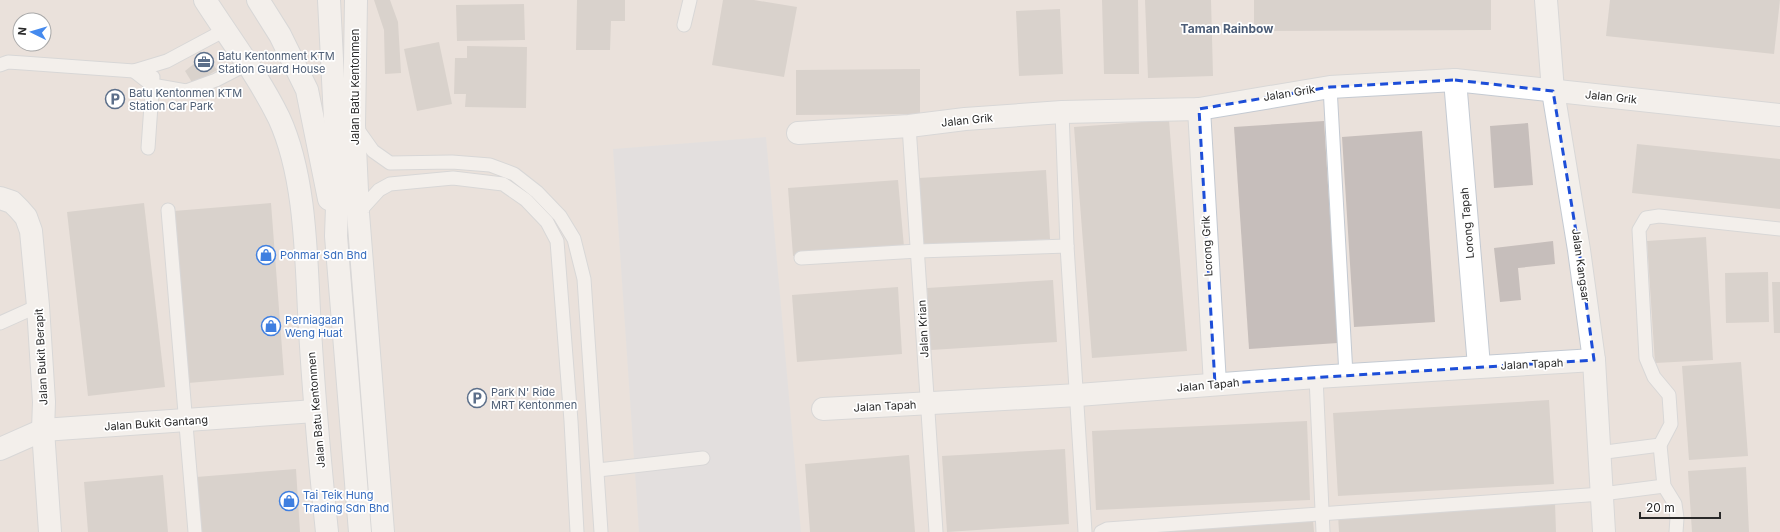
<svg xmlns="http://www.w3.org/2000/svg" width="1780" height="532" font-family="Inter,sans-serif">
<style>
.industrial{fill:#dcdce3}
.building{fill:#c6bebb}
.lines{fill:none;stroke-linecap:round;stroke-linejoin:round}
.lane-casing{stroke:#c4cad2;stroke-width:15}
.street-casing{stroke:#c4cad2;stroke-width:24}
.lane{stroke:#fff;stroke-width:13}
.street{stroke:#fff;stroke-width:22}
.marked{fill:none;stroke:#1d4ed8;stroke-width:3;stroke-dasharray:8 5;stroke-linejoin:round}
.labels{text-anchor:middle;dominant-baseline:central;stroke-width:3.5;stroke-linejoin:round;paint-order:stroke}
.service-label{font-size:11px;fill:#4e5e75;stroke:#fff;text-anchor:start}
.street-label{font-size:11px;fill:#292929;stroke:#fff}
.shop-label{font-size:11px;fill:#366cbe;stroke:#fff;text-anchor:start}
.neighbourhood-label{font-size:12px;font-weight:bold;fill:#4c5d77;stroke:#fff}
</style>
<rect width="100%" height="100%" fill="#eae1db"/>
<path class="industrial" d="M766,137L801,532H639L613,149Z"/>
<g class="building">
<path d="M374,0H390L398,22L401,73L385,74L384,30Z"/>
<path d="M577,0H625V21H611L610,50H576Z"/>
<path d="M723,0H754L797,7L784,77L712,65Z"/>
<path d="M1102,0H1138L1139,74H1104Z"/>
<path d="M1145,0H1211L1213,76L1148,78Z"/>
<path d="M1254,0H1491V30L1254,31Z"/>
<path d="M1610,0H1780L1774,54L1606,36Z"/>
<path d="M524,4L525,40L457,41L456,5Z"/>
<path d="M1060,9L1063,74L1019,76L1016,11Z"/>
<path d="M439,42L452,104L417,111L404,49Z"/>
<path d="M467,46L527,47L526,108L465,107L466,94H454L455,58H467Z"/>
<path d="M206,54L217,70L193,84L185,71Z"/>
<path d="M920,69V114L796,115V70Z"/>
<path d="M1169,120L1187,351L1092,358L1074,127Z"/>
<path d="M1324,121L1338,343L1249,349L1234,127Z"/>
<path d="M1528,123L1533,185L1494,188L1490,126Z"/>
<path d="M1422,131L1435,322L1354,327L1342,137Z"/>
<path d="M1637,144L1780,159V209L1632,193Z"/>
<path d="M1046,170L1050,239L924,247L919,178Z"/>
<path d="M898,180L904,247L793,256L788,188Z"/>
<path d="M144,203L165,387L88,396L67,212Z"/>
<path d="M271,203L284,375L188,383L174,211Z"/>
<path d="M1706,237L1713,360L1655,363L1647,241Z"/>
<path d="M1553,241L1555,264L1518,268L1521,300L1500,302L1494,248Z"/>
<path d="M1768,272L1769,322L1726,323L1725,273Z"/>
<path d="M1053,280L1057,342L931,350L927,288Z"/>
<path d="M1772,282H1780V333H1774Z"/>
<path d="M898,287L902,354L797,362L792,295Z"/>
<path d="M1741,362L1748,456L1689,460L1682,366Z"/>
<path d="M1549,400L1554,484L1338,496L1333,413Z"/>
<path d="M1307,421L1310,500L1096,510L1092,431Z"/>
<path d="M1065,449L1069,524L947,532L942,456Z"/>
<path d="M909,455L915,532H810L805,464Z"/>
<path d="M1746,467L1749,532H1692L1688,471Z"/>
<path d="M296,469L300,532H200L196,477Z"/>
<path d="M163,475L168,532H88L84,482Z"/>
<path d="M1555,503L1556,532H1339L1338,515Z"/>
<path d="M1313,520L1314,532H1104Z"/>
</g>
<g class="lines">
<defs>
<g id="lane">
<path d="M684,25L690,0"/>
<path d="M0,65L8,62L23,63L134,71L167,61L225,30"/>
<path d="M134,71L152,85L186,91L216,80L247,64"/>
<path d="M1330,87L1346,375"/>
<path d="M1062,112L1067,246L1085,532"/>
<path d="M909,126L936,532"/>
<path d="M356,127L373,151L390,163L452,162L490,165L514,174L537,192L560,216L574,239L584,279L601,532"/>
<path d="M148,148L153,77"/>
<path d="M168,210L195,532"/>
<path d="M358,213L379,190L390,184L453,178L503,184L526,200L547,222L557,241L571,421L577,532"/>
<path d="M801,258L918,251L1067,246"/>
<path d="M0,323L38,306"/>
<path d="M1316,377L1323,532"/>
<path d="M1598,453L1660,445"/>
<path d="M598,470L703,458"/>
<path d="M1101,532L1107,529L1602,494L1664,486"/>
<path d="M1676,532L1677,518L1675,504L1664,486L1660,445L1671,424L1669,395L1654,377L1646,358L1639,230L1646,218L1659,216L1780,229"/>
</g>
<g id="street">
<path d="M205,0C230,39 259,77 279,118C307,179 306,263 310,330C314,397 320,465 327,532"/>
<path d="M258,0L280,35L307,90L329,199"/>
<path d="M329,0L338,178L336,236L360,532"/>
<path d="M356,0L354,125L358,213L383,532"/>
<path d="M1546,0L1553,91L1579,250L1594,360L1604,532"/>
<path d="M1455,80L1479,366"/>
<path d="M1199,109L1215,384"/>
<path d="M798,133L909,126L965,119L1062,112L1199,109L1330,87L1455,80L1780,115"/>
<path d="M0,198L12,202L19,209L26,217L31,231L38,306L44,402L43,430L50,532"/>
<path d="M823,409L1078,395L1316,377L1594,360"/>
<path d="M0,449L43,430L315,411"/>
</g>
</defs>
<use href="#lane" class="lane-casing"/>
<use href="#street" class="street-casing"/>
<use href="#lane" class="lane"/>
<use href="#street" class="street"/>
</g>
<path d="M0 0H1780V532H0ZM1455,80L1553,91L1579,250L1594,360L1215,384L1199,109L1330,87Z" fill="#eae1db" fill-opacity=".55" fill-rule="evenodd"/>
<path class="marked" d="M1455,80L1553,91L1579,250L1594,360L1215,384L1199,109L1330,87Z"/>
<defs>
<symbol id="office-ring" viewBox="-11 -11 22 22"><circle r="9.5" fill="#fff" stroke="#5c6f8a" stroke-width="1.5"/><path d="M-6-3h4V-5.5h4V-3h4V5H-6ZM-1-4.5V-3h2v-1.5ZM-6 0V1H6V0Z" fill="#5c6f8a"/></symbol>
<symbol id="parking-ring" viewBox="-11 -11 22 22"><circle r="9.5" fill="#fff" stroke="#5c6f8a" stroke-width="1.5"/><path d="M-3.5-5.5H1a3.5 3.5 0 0 1 0 7H-1V5.5H-3.5ZM-1-3.4V-.6H.8a1.4 1.4 0 0 0 0-2.8Z" fill="#5c6f8a"/></symbol>
<symbol id="shop-ring" viewBox="-11 -11 22 22"><circle r="9.5" fill="#fff" stroke="#3f7fe0" stroke-width="1.5"/><path d="M-5-2.5h2.3a2.7 3.5 0 0 1 5.4 0H5L5.5 6h-11ZM-1.5-2.5h3a1.5 2.3 0 0 0-3 0Z" fill="#3f7fe0"/></symbol>
</defs>
<g fill-rule="evenodd">
<use href="#office-ring" x="193" y="51" width="22" height="22"/>
<use href="#parking-ring" x="104" y="88" width="22" height="22"/>
<use href="#shop-ring" x="255" y="244" width="22" height="22"/>
<use href="#shop-ring" x="260" y="315" width="22" height="22"/>
<use href="#parking-ring" x="466" y="387" width="22" height="22"/>
<use href="#shop-ring" x="278" y="490" width="22" height="22"/>
</g>
<g class="labels">
<g class="service-label">
<text x="218" y="56">Batu Kentonment KTM<tspan x="218" dy="13">Station Guard House</tspan></text>
<text x="129" y="93">Batu Kentonmen KTM<tspan x="129" dy="13">Station Car Park</tspan></text>
<text x="491" y="392">Park N' Ride<tspan x="491" dy="13">MRT Kentonmen</tspan></text>
</g>
<g class="street-label">
<text transform="translate(355 87) rotate(-90)">Jalan Batu Kentonmen</text>
<text transform="translate(1289 93) rotate(-9)">Jalan Grik</text>
<text transform="translate(1611 97) rotate(6)">Jalan Grik</text>
<text transform="translate(967 120) rotate(-6)">Jalan Grik</text>
<text transform="translate(1467 223) rotate(-95)">Lorong Tapah</text>
<text transform="translate(1207 246) rotate(-93)">Lorong Grik</text>
<text transform="translate(1581 265) rotate(82)">Jalan Kangsar</text>
<text transform="translate(923 329) rotate(-93)">Jalan Krian</text>
<text transform="translate(41 357) rotate(-93)">Jalan Bukit Berapit</text>
<text transform="translate(1532 364) rotate(-3)">Jalan Tapah</text>
<text transform="translate(1208 385) rotate(-5)">Jalan Tapah</text>
<text transform="translate(885 406) rotate(-3)">Jalan Tapah</text>
<text transform="translate(316 410) rotate(-95)">Jalan Batu Kentonmen</text>
<text transform="translate(156 423) rotate(-4)">Jalan Bukit Gantang</text>
</g>
<g class="shop-label">
<text x="280" y="255">Pohmar Sdn Bhd</text>
<text x="285" y="320">Perniagaan<tspan x="285" dy="13">Weng Huat</tspan></text>
<text x="303" y="495">Tai Teik Hung<tspan x="303" dy="13">Trading Sdn Bhd</tspan></text>
</g>
<g class="neighbourhood-label">
<text x="1227" y="28">Taman Rainbow</text>
</g>
</g>
<g transform="translate(32 32) rotate(275)"><circle r="19" fill="#ffffff" stroke="#a9a9a9"/>
<path d="M0-3L7 15L0 10L-7 15Z" fill="#458aee"/>
<text y="-6" font-size="11" font-weight="bold" text-anchor="middle" fill="#292929">N</text>
</g>
<path d="M1640 512v6h80v-6" fill="none" stroke="#292929" stroke-width="2"/>
<text x="1646" y="512" font-size="12" fill="#292929" stroke="#ffffff" stroke-width="3" paint-order="stroke">20 m</text>
</svg>
